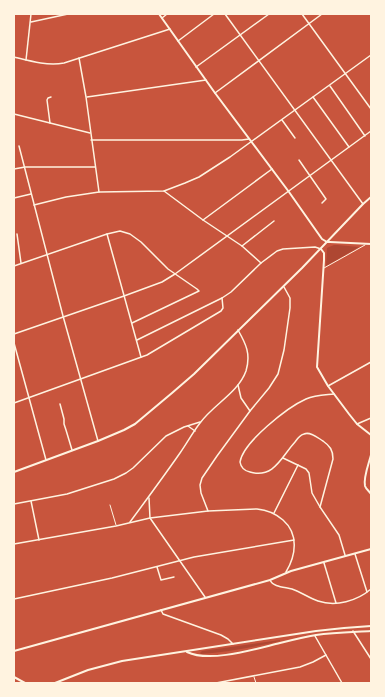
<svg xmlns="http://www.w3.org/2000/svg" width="385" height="697" font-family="Arial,sans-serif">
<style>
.green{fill:#ae4732}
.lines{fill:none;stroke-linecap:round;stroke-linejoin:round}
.service{stroke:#fff3e0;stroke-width:1}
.pedestrian{stroke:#fff3e0;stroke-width:1}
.minor{stroke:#fff3e0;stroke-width:1.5}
.tertiary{stroke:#fff3e0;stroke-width:2}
.secondary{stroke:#fff3e0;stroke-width:2}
</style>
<rect width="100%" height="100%" fill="#c8553d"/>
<g class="green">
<path d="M334,245H337L359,247L326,266L327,248L329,247Z"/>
<path d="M280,640V641C254,647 228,652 201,654L200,653L202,651Z"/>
</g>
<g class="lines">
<g class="service">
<path d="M110,505L116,525"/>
<path d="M254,677L256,683"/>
</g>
<path class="pedestrian" d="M324,268L365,245"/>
<g class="minor">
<path d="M225,14L363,204"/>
<path d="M302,14L371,109"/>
<path d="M162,18L167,14"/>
<path d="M31,22L68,14"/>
<path d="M178,41L214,14"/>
<path d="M14,57C30,61 47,66 64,63L170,29"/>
<path d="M79,58L86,97L99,192"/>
<path d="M26,60L31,14"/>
<path d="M196,67L269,14"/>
<path d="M330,86L365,136"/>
<path d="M215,93L322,14"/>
<path d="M87,97L206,80"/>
<path d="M313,97L349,147"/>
<path d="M14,114L90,133"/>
<path d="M282,120L295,138"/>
<path d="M50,123L47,100L48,98L51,97"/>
<path d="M91,140H242L249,139"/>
<path d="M19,146L63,316L98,441"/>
<path d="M299,160L326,199L322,203"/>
<path d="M14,169L25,167H95"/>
<path d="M164,191L203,220L242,246L261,263"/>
<path d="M14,198L31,194"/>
<path d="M34,205L66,197L99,192L164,191L185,183L199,177L230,157L371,55"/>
<path d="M203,220L272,169"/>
<path d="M17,234L21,263"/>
<path d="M107,234L141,357"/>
<path d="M242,246L274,221"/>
<path d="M14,266L107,234L120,231L130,234L141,242L168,269L197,289L199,291L132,323"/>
<path d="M14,334L124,296L162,282L175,274L371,131"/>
<path d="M137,340L222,298L231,292L261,263L277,251L283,249L315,247L321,249"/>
<path d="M14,343L46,460"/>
<path d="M238,385L241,398L250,411"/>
<path d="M328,386L371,362"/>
<path d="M14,403L147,355L221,311L223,308L222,298"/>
<path d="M60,404L64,419V424L66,430L72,450"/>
<path d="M357,424L371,418"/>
<path d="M188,426L195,431"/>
<path d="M283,458L306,469L309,473L312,493L320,507L339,535L345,555"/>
<path d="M149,498L150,518L205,597"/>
<path d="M31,501L39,540"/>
<path d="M14,504L67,494L114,479L126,473L133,468L166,436L184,427L200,422"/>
<path d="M320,507L333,459C333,450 330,446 323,441C318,438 310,431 304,434C300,435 297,439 295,442C282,456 274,479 250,472C245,471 241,468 240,462C243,442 288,407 306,399C315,395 325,395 334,394"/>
<path d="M208,511L201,493L200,485L202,478L217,456L250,411L269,388L278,374L284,350L290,308V298L284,287"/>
<path d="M274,513L298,465"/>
<path d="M130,522C147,499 164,476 180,453C187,443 193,432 200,423C214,404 238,393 246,371C251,354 246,344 238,330"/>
<path d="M14,544L116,526L150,518L208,511L257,509C268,510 275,513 283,520C299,534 296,555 286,572"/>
<path d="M355,554L367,592"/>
<path d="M324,563L336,603"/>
<path d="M157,567L161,580L174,577"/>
<path d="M270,580C273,587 284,587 292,589C301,592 309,598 318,601C336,607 357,601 371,589"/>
<path d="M14,599L112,578L194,557L294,540"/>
<path d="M161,610L163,614L221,635L228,639L233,644"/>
<path d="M353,631L371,659"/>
<path d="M315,636L342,683"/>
<path d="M216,683L300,667L313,662L326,655"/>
</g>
<g class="tertiary">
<path d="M159,14L215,93L289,192L322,239L327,242H330L371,244"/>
<path d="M321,249L324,253V260L317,367L328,386L349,414L357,424L371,435"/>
<path d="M371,455C369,463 363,478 365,486C366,489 369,491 371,494"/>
<path d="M14,472L98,441L124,430L135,424L172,393L194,374L302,268L363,204L371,197"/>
<path d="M14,651L270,580L291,571L371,549"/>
<path d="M187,652C210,663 255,649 280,643C292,640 304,637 316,635C334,632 353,632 371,631"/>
<path d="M55,683L88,670L122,661L316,631L344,628L371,626"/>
</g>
<path class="secondary" d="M14,677L25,683"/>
</g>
<rect width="385" height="697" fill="none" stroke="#fff3e0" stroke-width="30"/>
</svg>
